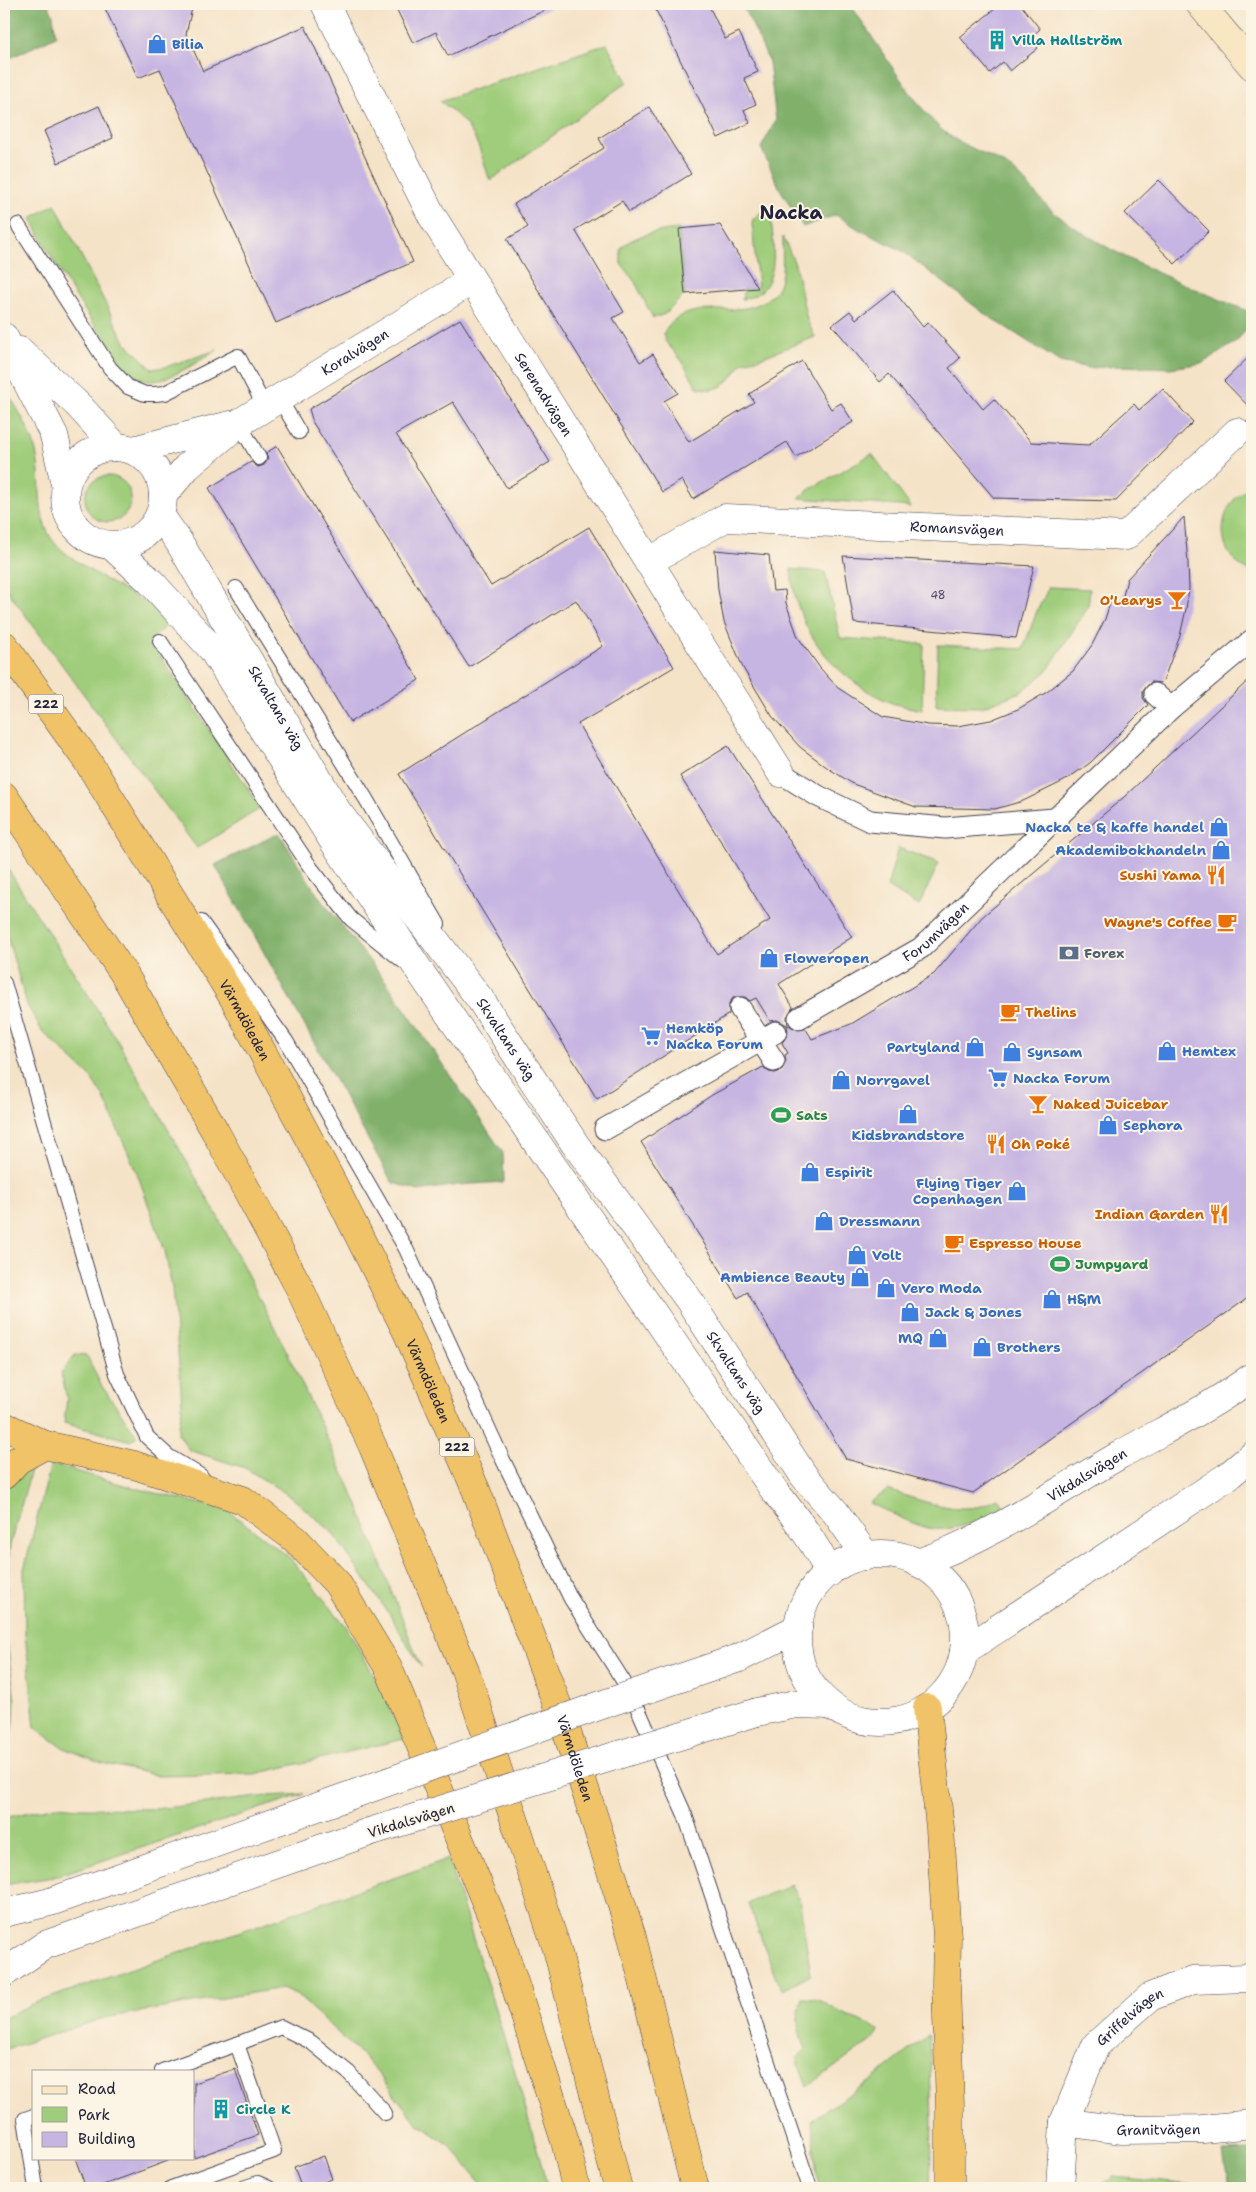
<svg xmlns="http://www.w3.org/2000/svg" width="1256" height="2192" font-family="'Shantell Sans',sans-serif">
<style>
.green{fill:#a0cd7b;stroke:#61785b}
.forest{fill:#80b06b;stroke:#516953}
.building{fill:#c6b4e2}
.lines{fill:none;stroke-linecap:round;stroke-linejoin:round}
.service-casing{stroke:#423f50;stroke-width:16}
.pedestrian-casing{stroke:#423f50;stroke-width:23}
.minor-casing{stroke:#423f50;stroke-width:29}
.tertiary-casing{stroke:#423f50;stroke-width:29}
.secondary-casing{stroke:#423f50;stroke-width:29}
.motorway-casing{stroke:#423f50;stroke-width:29}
.service{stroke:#fff;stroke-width:14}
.pedestrian{stroke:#fff;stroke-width:21}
.minor{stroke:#fff;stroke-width:28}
.tertiary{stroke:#fff;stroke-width:28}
.secondary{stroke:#f9e7c3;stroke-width:28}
.motorway{stroke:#f1c369;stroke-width:28}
.tertiary-bridge-casing{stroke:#423f50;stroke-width:29;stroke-linecap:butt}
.tertiary-bridge{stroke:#fff;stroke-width:28}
.labels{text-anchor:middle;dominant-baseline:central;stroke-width:4;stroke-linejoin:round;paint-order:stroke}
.number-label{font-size:11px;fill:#4b4665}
.shield{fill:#fcf5e5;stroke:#63616e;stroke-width:1}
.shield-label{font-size:12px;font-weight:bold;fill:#22223b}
.culture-label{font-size:14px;font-weight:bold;fill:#0d838f;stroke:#fcf5e5;text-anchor:start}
.shop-label{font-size:14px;font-weight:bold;fill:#366cbe;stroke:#fcf5e5;text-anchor:start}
.street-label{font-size:14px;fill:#22223b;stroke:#fcf5e5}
.food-label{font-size:14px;font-weight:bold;fill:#c56008;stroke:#fcf5e5;text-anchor:end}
.service-label{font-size:14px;font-weight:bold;fill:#4e5e75;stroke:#fcf5e5;text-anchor:start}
.leisure-label{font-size:14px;font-weight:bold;fill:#27864d;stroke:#fcf5e5;text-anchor:start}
.district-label{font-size:19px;font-weight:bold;fill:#22223b;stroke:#fcf5e5}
</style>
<rect width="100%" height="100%" fill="#fcf5e5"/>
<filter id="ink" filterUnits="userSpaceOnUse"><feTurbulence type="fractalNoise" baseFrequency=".02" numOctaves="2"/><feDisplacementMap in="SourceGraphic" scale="10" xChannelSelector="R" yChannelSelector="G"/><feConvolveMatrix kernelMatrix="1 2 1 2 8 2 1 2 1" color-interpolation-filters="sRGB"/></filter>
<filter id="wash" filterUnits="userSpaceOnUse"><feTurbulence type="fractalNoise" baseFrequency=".0096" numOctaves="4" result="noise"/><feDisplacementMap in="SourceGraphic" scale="20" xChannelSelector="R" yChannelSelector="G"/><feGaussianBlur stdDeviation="1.12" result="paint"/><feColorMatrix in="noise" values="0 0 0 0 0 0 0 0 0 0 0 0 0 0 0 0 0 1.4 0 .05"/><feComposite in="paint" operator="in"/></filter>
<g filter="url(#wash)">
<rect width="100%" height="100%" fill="#f5e3c8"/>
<g class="green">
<path d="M607,44L627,82L490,181C477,141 475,127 440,101Z"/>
<path d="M55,204L125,342L152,369L165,367L217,350C202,359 167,383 149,381C145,380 138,378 135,376C122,368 114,353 106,341C78,302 52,261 31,218Z"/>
<path d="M764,210L771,216C773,245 783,294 742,299L744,289L758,287L752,223L753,219Z"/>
<path d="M679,229L685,294L665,314L653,318L635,282L621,264V249C632,234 661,231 679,229Z"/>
<path d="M783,237L795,264L807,320L815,337L760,358L743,362C729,380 723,395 697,387L682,361L666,342L663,334C684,291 742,326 772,295C775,292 779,287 780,282C784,269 782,251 783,237Z"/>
<path d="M4,388C18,409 30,428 36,452C43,481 35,512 51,538C64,560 137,597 162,612L170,622L150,641L261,808L197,848L4,586Z"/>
<path d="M872,454L911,507L799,498L810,489Z"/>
<circle cx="108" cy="499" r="23"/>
<path d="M1252,486V572C1212,557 1215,503 1252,486Z"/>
<path d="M791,569L825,572L840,638L924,644L922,710C913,708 902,706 892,703C837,681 794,630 791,569Z"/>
<path d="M1049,587L1090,589L1088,607L1047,671L1021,692L981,707L936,706L938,645L1023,649L1037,611Z"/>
<path d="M898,848L939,863L919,906L887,887Z"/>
<path d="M4,863L117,1040L216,1213L287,1352L357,1503L421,1667L392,1618L331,1531L290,1496L245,1468L189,1450L178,1433L182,1407L180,1375L172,1287L165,1251L137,1173L103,1096L89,1075L42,1031L27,1005L4,926Z"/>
<path d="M75,1355L87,1356L101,1385L137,1436L131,1441L64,1423L67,1398L61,1373Z"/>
<path d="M33,1463L10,1545L4,1620L15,1700L14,1721L4,1776V1490L8,1480Z"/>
<path d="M51,1464L127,1486L227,1510L289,1557L346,1626L380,1686L404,1739L255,1774L160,1776L102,1763L62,1747L35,1727L25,1634L24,1569Z"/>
<path d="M888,1490C912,1498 950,1512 976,1507C984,1506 991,1501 998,1498L1007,1510C988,1518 955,1531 935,1529C915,1527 888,1511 869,1503Z"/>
<path d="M304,1794L53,1877L4,1885V1818L56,1806L81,1808L155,1809L267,1796Z"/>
<path d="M448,1859L517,2079L548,2188H485L447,2143L417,2123L367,2060L296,1994L282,1988L104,2018L4,2050V2018L32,2004Z"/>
<path d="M792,1885L799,1897L811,1975L783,1990L778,1983L748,1903Z"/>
<path d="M803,1998C824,1998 829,2008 846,2015C860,2022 864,2020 878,2030L875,2038L807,2087L797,2058L806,2049C797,2028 795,2021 803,1998Z"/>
<path d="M929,2034L932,2123L930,2188H821L815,2168L812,2119L870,2081Z"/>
<path d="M1114,2177L1192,2185L1193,2188H1096Z"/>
</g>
<g class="forest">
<path d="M4,4H48L53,15L56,36L4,61Z"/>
<path d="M741,4H850C877,43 902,86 933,121C951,143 981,150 1004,164C1024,176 1038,200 1056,214C1114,258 1186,285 1252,313V322L1236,342L1203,363L1171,368L1120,366L1089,368L1060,362L985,314L901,250L860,230L836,215L803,227L780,189L761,148L776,120L769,62L754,28Z"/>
<path d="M279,833L317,894L387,983L503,1153L504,1182L458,1185L418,1191L392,1182L215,865Z"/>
<path d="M1252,2151V2188H1229L1223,2152Z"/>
</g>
<g id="blocks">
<g class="building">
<path d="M103,4H193L186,34L203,71L305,26L413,262L276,323L160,69L138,78Z"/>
<path d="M394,4H558L448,56L436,32L413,43Z"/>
<path d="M653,4H708L725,39L739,32L758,72L744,78L756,104L744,110L750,123L718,138Z"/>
<path d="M1001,4H1020L1040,29L1030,38L1038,48L1010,71L1003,62L990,73L960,37Z"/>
<path d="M99,106L113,138L58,163L44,131Z"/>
<path d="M649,107L691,174L629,212L622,201L575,230L624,312L613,318L640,362L653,354L678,393L664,401L689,442L754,402L749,394L802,361L831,409L841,403L853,422L796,457L787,442L693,499L682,480L662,492L507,239L528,227L514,204L604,148L599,138Z"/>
<path d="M1159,180L1209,231L1175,264L1125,213Z"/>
<path d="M720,225L758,288L685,294L679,229Z"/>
<path d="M893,290L923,327L928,322L960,358L949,368L983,409L994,399L1031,442L1089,445L1134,404L1139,410L1163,389L1193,422L1116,501L994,498L889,374L880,382L832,325L850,311L856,319Z"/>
<path d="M460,319L550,462L507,488L453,402L396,434L491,586L589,527L674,667L578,724L717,954L770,920L680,776L728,746L852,937L779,984L793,1007L787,1017L788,1025L798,1030L806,1029L812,1039L851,1024L934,974L982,917L1124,797L1252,677V1295L973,1493L846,1459L747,1292L738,1298L641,1142L712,1095L763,1067L769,1072L775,1073L781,1071L786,1061L785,1055L788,1053L782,1043L788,1033L787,1025L777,1020L770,1021L756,998L750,1001L745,997H734L729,1003V1014L597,1099L399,774L603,646L576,600L469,667L313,423L309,409Z"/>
<path d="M1252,354V410L1224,381Z"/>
<path d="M277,446L419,680L350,722L209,488L251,462L258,467L264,465L268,459L266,453Z"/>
<path d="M1184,517L1188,563L1189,589L1186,609L1180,636L1163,681L1161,683L1151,682L1143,691V698L1148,705L1090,763L1064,781L1023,801L995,809L916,807L853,784L828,768L800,747L772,716L743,668L724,622L718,590L715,550L769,555L773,591L785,590L786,603L798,637L820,668L838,688L883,717L928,725L958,726L991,720L1018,709L1047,692L1073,671L1092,645L1105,619L1111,600L1121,604L1127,579Z"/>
<path d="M843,556L1034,566L1016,638L854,623Z"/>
<path d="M235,2069L258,2135L194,2158V2083Z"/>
<path d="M324,2156L332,2179L308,2188H302L294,2167Z"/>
<path d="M75,2158H168V2161L95,2188H86Z"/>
</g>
</g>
</g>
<g filter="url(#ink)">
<use href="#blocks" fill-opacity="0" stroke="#423f50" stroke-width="1"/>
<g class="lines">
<defs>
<g id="service">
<path d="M18,225L110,368L128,387L145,394H155L165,393L238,356L265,407"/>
<path d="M279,398L299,432"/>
<path d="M239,423L259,458"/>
<path d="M236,588L366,799L438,924"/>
<path d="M160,641L311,868L351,919L403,961"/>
<path d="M201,922L286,1041L406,1249L503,1460L571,1599L631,1693L685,1815L810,2188"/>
<path d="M4,983L117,1374L147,1437L168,1456L201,1476"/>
<path d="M237,2044L281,2027L311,2042L349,2073L385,2113"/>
<path d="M162,2071L237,2044L274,2151L171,2188"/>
<path d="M34,2116L25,2119L36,2188"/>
<path d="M243,2188L258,2183L269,2188"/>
</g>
<g id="pedestrian">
<path d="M1155,694L1171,708"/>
<path d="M781,773L818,796L870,821L945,828L1054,819"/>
<path d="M740,1008L774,1061"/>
<path id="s1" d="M799,1018L921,948L1171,708L1252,640"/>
<path d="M605,1129L776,1032"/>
</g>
<g id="minor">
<path id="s2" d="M325,4L432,216L781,773"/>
<path d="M133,450L230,425"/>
<path id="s3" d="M163,495L187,467L239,423L471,281"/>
<path id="s4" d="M648,562L725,518L1126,536L1237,432"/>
<path id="s5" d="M1064,2122L1121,2130L1203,2129L1252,2124"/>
</g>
<g id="tertiary">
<path d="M4,337L54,435L65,484"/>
<path d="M20,351L79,406L116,447"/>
<circle cx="114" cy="496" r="49"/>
<path id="s6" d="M160,515L179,542L337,811L480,999L575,1144L689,1300L804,1476L836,1513L866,1556"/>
<path d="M112,546L150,581L212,649L334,842L423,976L774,1490C795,1517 815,1542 829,1573"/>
<circle cx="881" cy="1638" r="84"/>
<path id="s7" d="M918,1563C990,1538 1053,1494 1118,1456C1163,1430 1210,1408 1252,1377"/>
<path d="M964,1651L1228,1476L1252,1456"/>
<path d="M739,1658L798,1628"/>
<path d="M757,1712L796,1704L830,1705"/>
<path d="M4,1913L50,1902L354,1794"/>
<path d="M4,1973L45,1945L369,1832"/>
<path id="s8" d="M1060,2188L1064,2122L1096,2045L1150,1997L1193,1980L1247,1978L1252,1975"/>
</g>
<path id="secondary" d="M1200,4L1252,66"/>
<g id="motorway">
<path id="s9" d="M4,645L88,762L234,999L332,1182L407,1332L476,1490L563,1720L632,1937L695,2188"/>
<path d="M4,796L124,974L215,1131L299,1287L373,1447L465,1670L557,1949L618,2188"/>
<path d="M4,1426L45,1445"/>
<path d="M4,1475L18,1460L45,1445L134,1465L243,1500L295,1539L337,1583L388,1667L498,1932L565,2141L576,2188"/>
<path d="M927,1708L940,1828L947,1938L946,1985L950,2106V2188"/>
</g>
</defs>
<use href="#service" class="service-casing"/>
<use href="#pedestrian" class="pedestrian-casing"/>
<use href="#minor" class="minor-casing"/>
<use href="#tertiary" class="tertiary-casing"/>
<use href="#secondary" class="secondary-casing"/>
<use href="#motorway" class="motorway-casing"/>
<use href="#service" class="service"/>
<use href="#pedestrian" class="pedestrian"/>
<use href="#minor" class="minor"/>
<use href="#tertiary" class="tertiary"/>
<use href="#secondary" class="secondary"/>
<use href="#motorway" class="motorway"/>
<defs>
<g id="tertiary-bridge">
<path d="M354,1794L607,1703L739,1658"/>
<path d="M369,1832L757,1712"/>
</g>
</defs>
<use href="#tertiary-bridge" class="tertiary-bridge-casing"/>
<use href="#tertiary-bridge" class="tertiary-bridge"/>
</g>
</g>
<defs>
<symbol id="building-bare" viewBox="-9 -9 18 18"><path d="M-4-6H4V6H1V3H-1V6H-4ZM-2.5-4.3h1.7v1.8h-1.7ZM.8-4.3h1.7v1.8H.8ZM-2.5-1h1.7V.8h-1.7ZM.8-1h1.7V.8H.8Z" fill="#0f9aa8" stroke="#fcf5e5" stroke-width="2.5" paint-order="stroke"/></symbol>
<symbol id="shop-bare" viewBox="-9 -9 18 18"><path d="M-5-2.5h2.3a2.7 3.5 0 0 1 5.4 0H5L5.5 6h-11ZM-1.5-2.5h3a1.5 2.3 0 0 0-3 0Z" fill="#3f7fe0" stroke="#fcf5e5" stroke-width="2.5" paint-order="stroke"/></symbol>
<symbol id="bar-bare" viewBox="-9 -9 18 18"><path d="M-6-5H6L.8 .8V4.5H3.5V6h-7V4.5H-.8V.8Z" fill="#e8710a" stroke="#fcf5e5" stroke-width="2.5" paint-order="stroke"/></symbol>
<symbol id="restaurant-bare" viewBox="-9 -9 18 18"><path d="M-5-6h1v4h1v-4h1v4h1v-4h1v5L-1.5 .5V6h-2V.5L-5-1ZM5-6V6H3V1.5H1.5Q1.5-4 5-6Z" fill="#e8710a" stroke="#fcf5e5" stroke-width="2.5" paint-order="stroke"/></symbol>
<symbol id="cafe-bare" viewBox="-9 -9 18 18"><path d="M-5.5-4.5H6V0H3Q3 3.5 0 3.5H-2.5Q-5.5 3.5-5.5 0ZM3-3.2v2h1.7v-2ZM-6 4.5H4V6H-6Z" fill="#e8710a" stroke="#fcf5e5" stroke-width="2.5" paint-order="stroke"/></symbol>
<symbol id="bank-bare" viewBox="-9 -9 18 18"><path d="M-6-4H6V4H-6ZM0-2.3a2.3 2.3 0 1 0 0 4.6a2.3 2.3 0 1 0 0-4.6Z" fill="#5c6f8a" stroke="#fcf5e5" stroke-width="2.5" paint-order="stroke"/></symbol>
<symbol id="supermarket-bare" viewBox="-9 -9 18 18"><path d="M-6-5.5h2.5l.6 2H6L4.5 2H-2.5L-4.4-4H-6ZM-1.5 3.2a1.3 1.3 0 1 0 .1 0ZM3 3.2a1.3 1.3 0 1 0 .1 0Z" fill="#3f7fe0" stroke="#fcf5e5" stroke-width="2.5" paint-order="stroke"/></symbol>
<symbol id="stadium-bare" viewBox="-9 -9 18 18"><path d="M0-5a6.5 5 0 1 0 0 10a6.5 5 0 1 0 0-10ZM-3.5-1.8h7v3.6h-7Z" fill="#2e9e5b" stroke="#fcf5e5" stroke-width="2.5" paint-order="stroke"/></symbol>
</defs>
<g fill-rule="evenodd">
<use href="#building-bare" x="983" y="26" width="28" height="28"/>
<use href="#shop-bare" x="143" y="30" width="28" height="28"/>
<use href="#bar-bare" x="1163" y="586" width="28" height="28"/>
<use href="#shop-bare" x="1205" y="813" width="28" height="28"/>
<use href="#shop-bare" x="1207" y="836" width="28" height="28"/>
<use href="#restaurant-bare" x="1202" y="861" width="28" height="28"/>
<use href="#cafe-bare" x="1213" y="908" width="28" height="28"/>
<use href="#bank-bare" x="1055" y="939" width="28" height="28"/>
<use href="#shop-bare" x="755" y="944" width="28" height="28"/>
<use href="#cafe-bare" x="996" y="998" width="28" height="28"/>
<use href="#supermarket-bare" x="637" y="1022" width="28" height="28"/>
<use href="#shop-bare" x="961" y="1033" width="28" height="28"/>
<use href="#shop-bare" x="1153" y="1037" width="28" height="28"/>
<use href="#shop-bare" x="998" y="1038" width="28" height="28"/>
<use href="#supermarket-bare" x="984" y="1064" width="28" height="28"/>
<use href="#shop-bare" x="827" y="1066" width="28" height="28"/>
<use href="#bar-bare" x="1024" y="1090" width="28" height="28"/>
<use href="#shop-bare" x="894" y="1100" width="28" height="28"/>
<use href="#stadium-bare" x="767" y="1101" width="28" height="28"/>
<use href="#shop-bare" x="1094" y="1111" width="28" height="28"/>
<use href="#restaurant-bare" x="982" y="1130" width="28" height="28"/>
<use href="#shop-bare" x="796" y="1158" width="28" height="28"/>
<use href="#shop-bare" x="1003" y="1177" width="28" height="28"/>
<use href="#restaurant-bare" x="1205" y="1200" width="28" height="28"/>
<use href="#shop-bare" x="810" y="1207" width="28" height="28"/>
<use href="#cafe-bare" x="940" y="1229" width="28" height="28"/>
<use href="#shop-bare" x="843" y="1241" width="28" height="28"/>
<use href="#stadium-bare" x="1046" y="1250" width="28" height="28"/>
<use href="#shop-bare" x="846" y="1263" width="28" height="28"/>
<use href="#shop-bare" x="872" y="1274" width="28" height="28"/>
<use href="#shop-bare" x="1038" y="1285" width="28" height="28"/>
<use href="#shop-bare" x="896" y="1298" width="28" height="28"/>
<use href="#shop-bare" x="924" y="1324" width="28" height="28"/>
<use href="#shop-bare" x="968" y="1333" width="28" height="28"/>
<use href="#building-bare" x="207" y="2095" width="28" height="28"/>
</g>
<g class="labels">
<g class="number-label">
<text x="938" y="595">48</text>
</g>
<g class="shield">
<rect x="28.5" y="694.5" width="35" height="19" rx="4"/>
<rect x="439.5" y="1437.5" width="35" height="19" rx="4"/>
</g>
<g class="shield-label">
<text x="46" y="704">222</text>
<text x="457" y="1447">222</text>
</g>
<g class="culture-label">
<text x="1012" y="40">Villa Hallström</text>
<text x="236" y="2109">Circle K</text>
</g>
<g class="shop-label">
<text x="172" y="44">Bilia</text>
<text x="1204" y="827" text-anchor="end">Nacka te &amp; kaffe handel</text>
<text x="1206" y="850" text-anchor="end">Akademibokhandeln</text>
<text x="784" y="958">Floweropen</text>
<text x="666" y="1028">Hemköp<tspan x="666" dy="16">Nacka Forum</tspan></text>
<text x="960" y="1047" text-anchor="end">Partyland</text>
<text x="1182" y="1051">Hemtex</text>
<text x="1027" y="1052">Synsam</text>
<text x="1013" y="1078">Nacka Forum</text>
<text x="856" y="1080">Norrgavel</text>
<text x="1123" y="1125">Sephora</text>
<text x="908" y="1135" text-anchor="middle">Kidsbrandstore</text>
<text x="825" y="1172">Espirit</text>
<text x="1002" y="1183" text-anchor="end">Flying Tiger<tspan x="1002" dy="16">Copenhagen</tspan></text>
<text x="839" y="1221">Dressmann</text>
<text x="872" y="1255">Volt</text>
<text x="845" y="1277" text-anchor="end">Ambience Beauty</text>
<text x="901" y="1288">Vero Moda</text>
<text x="1067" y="1299">H&amp;M</text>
<text x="925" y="1312">Jack &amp; Jones</text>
<text x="923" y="1338" text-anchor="end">MQ</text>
<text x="997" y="1347">Brothers</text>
</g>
<g class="street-label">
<text stroke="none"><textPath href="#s3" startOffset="241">Koralvägen</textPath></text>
<text stroke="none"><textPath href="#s2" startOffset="448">Serenadvägen</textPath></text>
<text stroke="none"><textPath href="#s4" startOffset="321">Romansvägen</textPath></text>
<text stroke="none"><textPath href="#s6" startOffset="225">Skvaltans väg</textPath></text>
<text stroke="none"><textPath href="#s1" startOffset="162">Forumvägen</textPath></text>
<text stroke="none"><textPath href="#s9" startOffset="446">Värmdöleden</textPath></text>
<text stroke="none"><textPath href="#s6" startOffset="629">Skvaltans väg</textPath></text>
<text stroke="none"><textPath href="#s6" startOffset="1034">Skvaltans väg</textPath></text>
<text stroke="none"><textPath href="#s9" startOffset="851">Värmdöleden</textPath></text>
<text stroke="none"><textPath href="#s7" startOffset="191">Vikdalsvägen</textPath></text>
<text stroke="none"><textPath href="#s9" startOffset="1256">Värmdöleden</textPath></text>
<text transform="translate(411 1820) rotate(-17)">Vikdalsvägen</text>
<text stroke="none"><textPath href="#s8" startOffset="194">Griffelvägen</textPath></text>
<text stroke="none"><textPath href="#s5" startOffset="95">Granitvägen</textPath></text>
</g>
<g class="food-label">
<text x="1162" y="600">O'Learys</text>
<text x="1201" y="875">Sushi Yama</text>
<text x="1212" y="922">Wayne's Coffee</text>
<text x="1025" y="1012" text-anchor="start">Thelins</text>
<text x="1053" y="1104" text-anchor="start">Naked Juicebar</text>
<text x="1011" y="1144" text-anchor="start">Oh Poké</text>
<text x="1204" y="1214">Indian Garden</text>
<text x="969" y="1243" text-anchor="start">Espresso House</text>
</g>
<g class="service-label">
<text x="1084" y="953">Forex</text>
</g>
<g class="leisure-label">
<text x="796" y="1115">Sats</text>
<text x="1075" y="1264">Jumpyard</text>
</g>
<g class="district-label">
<text x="791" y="212">Nacka</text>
</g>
</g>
<rect width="1256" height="2192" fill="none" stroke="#fcf5e5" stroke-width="20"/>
<rect x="32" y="2070" width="162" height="90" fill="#fcf5e5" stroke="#a5a1a1"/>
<rect x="42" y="2086" width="25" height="8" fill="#f9e7c3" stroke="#a5a1a1"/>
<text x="78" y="2094" font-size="15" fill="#22223b">Road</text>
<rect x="42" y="2107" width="25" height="15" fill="#a0cd7b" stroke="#a5a1a1"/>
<text x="78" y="2120" font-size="15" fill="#22223b">Park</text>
<rect x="42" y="2132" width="25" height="15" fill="#c6b4e2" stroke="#a5a1a1"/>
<text x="78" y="2144" font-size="15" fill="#22223b">Building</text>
</svg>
